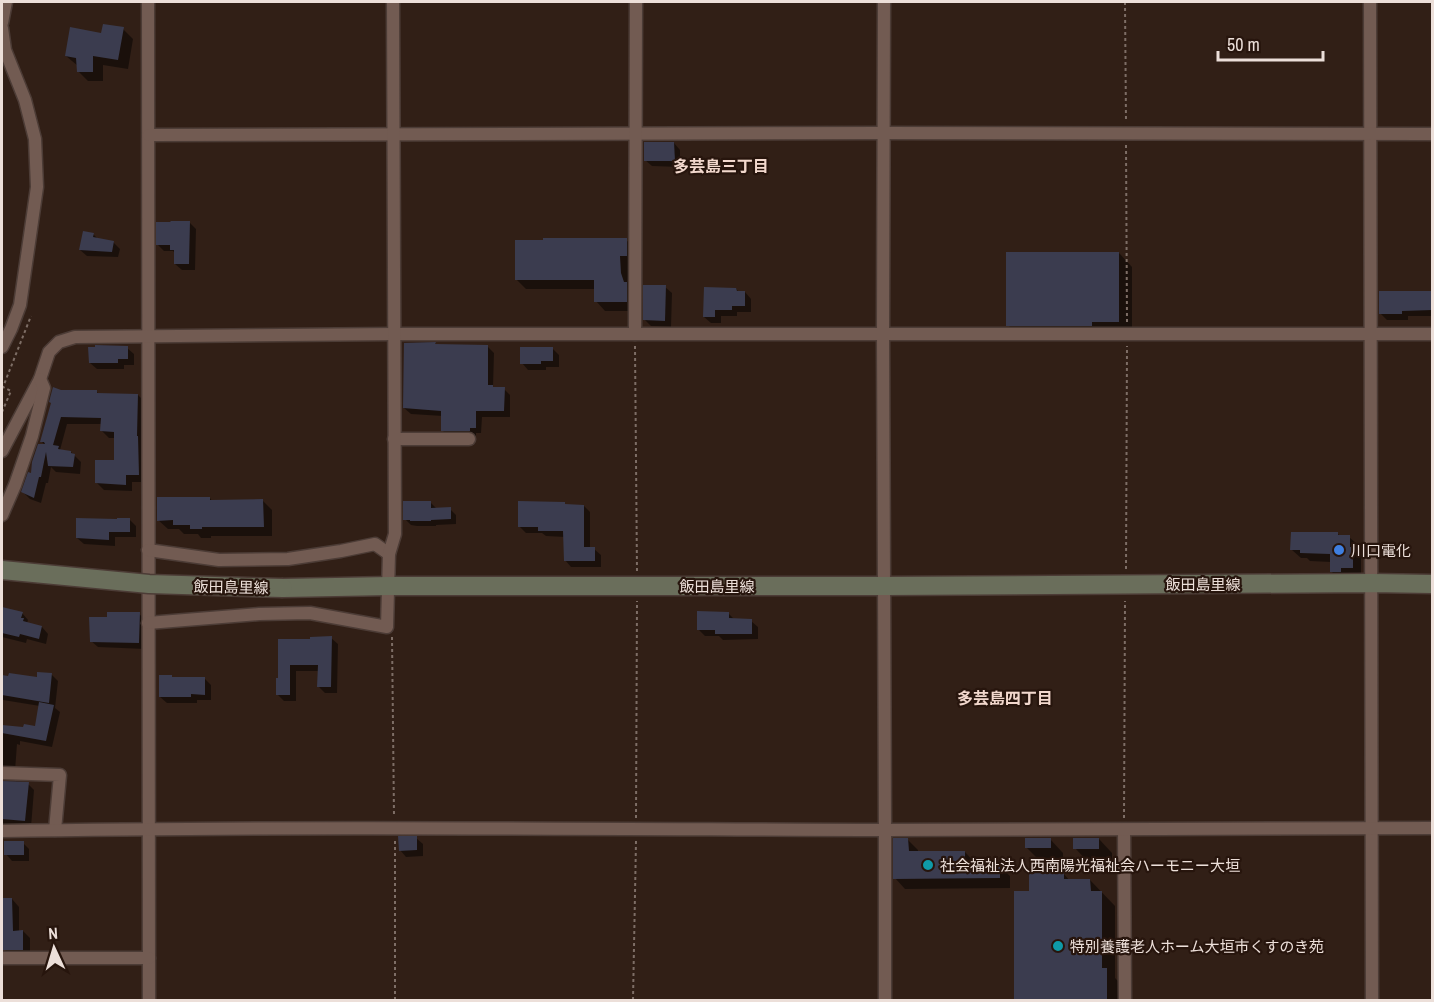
<svg xmlns="http://www.w3.org/2000/svg" width="1434" height="1002" font-family="'Archivo Narrow','Noto Sans JP',sans-serif">
<style>
.shadow{fill:#0007}
.building{fill:#3b3c4f}
.lines{fill:none;stroke-linecap:round;stroke-linejoin:round}
.minor-casing{stroke:#4c3c36;stroke-width:15}
.secondary-casing{stroke:#4c3c36;stroke-width:21}
.path{stroke:#7e6e66;stroke-width:2;stroke-dasharray:3 3;stroke-linecap:butt}
.minor{stroke:#725b52;stroke-width:12}
.secondary{stroke:#6a6e5b;stroke-width:18}
.secondary-bridge-casing{stroke:#4c3c36;stroke-width:21;stroke-linecap:butt}
.secondary-bridge{stroke:#6a6e5b;stroke-width:18}
.shop-dot{fill:#3f7fe0;stroke:#27150d;stroke-width:2}
.culture-dot{fill:#0f9aa8;stroke:#27150d;stroke-width:2}
.labels{text-anchor:middle;dominant-baseline:central;stroke-width:4.5;stroke-linejoin:round;paint-order:stroke}
.poi-label{font-size:15px;fill:#ecdfd9;stroke:#27150d;text-anchor:start}
.street-label{font-size:15px;fill:#ecdfd9;stroke:#27150d}
.neighbourhood-label{font-size:16px;font-weight:bold;fill:#f2d8cd;stroke:#27150d}
</style>
<rect width="100%" height="100%" fill="#311f16"/>
<g class="shadow">
<path d="M123,29L133,39L128,69L103,65V81H88L78,71V66L66,56L102,34Z"/>
<path d="M674,143L680,150V167L652,166L645,160Z"/>
<path d="M190,223L196,229L195,270H182L175,264V253L173,251H164L158,245Z"/>
<path d="M93,234L98,239L113,242L120,249L118,257L87,256L80,250Z"/>
<path d="M626,240L636,249V311H605L596,301V289H526L516,279Z"/>
<path d="M1119,253L1132,267V335L1021,339L1008,325Z"/>
<path d="M665,287L672,293L671,327L651,326L645,320Z"/>
<path d="M736,289L739,292H745L751,299V312H737V316H721V323H711L704,317Z"/>
<path d="M1380,292H1432V316H1408V320H1387L1380,313Z"/>
<path d="M435,344L436,345L488,347L494,353L493,387L504,389L510,395V417H482L481,433H476V437L448,436L442,430L443,416L411,414L404,408Z"/>
<path d="M127,348L134,354V365H124V369H97L90,363Z"/>
<path d="M552,348L559,355V367H546V370H528L522,363Z"/>
<path d="M60,391H96L99,394L138,395L145,402V482H132V491L104,490L97,483L115,461L116,438H109L102,431V424H67L60,450L71,452L81,462L80,474L56,472L51,467L48,483H46L41,503L30,499L23,492L46,446L42,442Z"/>
<path d="M210,498L212,501H263L272,510V536H211V538H201L198,534H184L179,529H168L158,520Z"/>
<path d="M431,503L437,509H450L456,515V524L436,525V526H417L411,525L405,519Z"/>
<path d="M566,506H584L590,512V548L594,549L601,555V567H571L565,560V537L546,536L542,533H526L519,526Z"/>
<path d="M129,519L136,526V537H115V546L84,544L77,538Z"/>
<path d="M1338,534L1341,537H1349L1358,545V554L1361,557V576L1340,580L1331,571V562L1310,561L1307,558H1301L1292,550Z"/>
<path d="M2,609L22,613L28,620L27,623L42,627L48,634L46,644L27,639L26,643L2,637Z"/>
<path d="M139,614L146,620L145,649L98,647L91,641L108,619Z"/>
<path d="M729,614L735,620L751,621L758,627V639L723,640L719,636H705L699,630Z"/>
<path d="M331,638L338,644L337,693H325L319,687V671H296V701H284L278,695L279,641Z"/>
<path d="M51,674L58,681L55,708L60,712L52,747L20,741V745L17,744L15,771L2,775V728L36,727L40,706L3,700L2,699V676L38,679Z"/>
<path d="M172,677L174,679H205L211,685V700H197V703H167L160,697Z"/>
<path d="M2,783L28,784L34,790L31,827L2,829Z"/>
<path d="M416,838L423,844V856L406,857L400,850Z"/>
<path d="M1050,839L1063,853V861H1040L1027,848Z"/>
<path d="M1099,839L1112,853V861L1088,862L1075,848Z"/>
<path d="M908,840L918,850V852H965L975,863V866H999L1010,876V888L905,889L895,878Z"/>
<path d="M23,843L29,849V861H12L6,854Z"/>
<path d="M1064,874L1070,881L1090,880L1115,906V978L1120,983V1000H1016V893H1031Z"/>
<path d="M12,899L19,907V932L23,931L30,938V956H11L4,949V936H2V905Z"/>
</g>
<g class="building">
<path d="M103,24L124,27L118,60L93,56V72H77L76,58L65,56L70,27L101,33Z"/>
<path d="M644,142H674L675,161H644Z"/>
<path d="M170,221H190L189,264H174V250H170V245H156V222H171Z"/>
<path d="M83,231L94,233L93,237L114,241L112,252L79,250Z"/>
<path d="M543,238H627V256H620L621,273L624,282H627V302H594V280H515V240H543Z"/>
<path d="M1006,252H1119V322H1092V326H1006Z"/>
<path d="M643,285H666L665,321L643,320Z"/>
<path d="M704,287L736,288L737,291H745V306H732V310H715V317H703Z"/>
<path d="M1379,291H1432V310L1402,311V314H1379Z"/>
<path d="M436,342L435,344L488,345V385H493V387H505L504,411H476V428H470V431H441V411L403,408L404,343Z"/>
<path d="M95,345L128,346V359H118V363H89L88,347H95Z"/>
<path d="M520,347H553V361H541V364H520Z"/>
<path d="M53,387L61,390H97V393L138,394L137,436H138L139,475H126V485L95,483V460H114V432L100,431L101,418L61,417L53,445L59,446L58,449L71,451V453L75,454L73,467L48,466L46,452L41,477H39L34,498L21,492L28,472L31,473L32,462L38,444H45L44,442H40L51,403L49,402Z"/>
<path d="M157,497H210V500L263,499L264,527H202V529H190V525H173V520L157,521Z"/>
<path d="M403,501H431V508L451,507V519L431,520V521H410V520H403Z"/>
<path d="M518,501L565,502V504L584,505V547H595V561H564L563,531H538V527H518Z"/>
<path d="M76,518L117,519V518H130V532H109V540L76,538Z"/>
<path d="M1291,532H1338V535H1350V547H1353V568H1341V572H1330V554L1300,553V550H1290Z"/>
<path d="M2,607L23,612L21,618H24L23,621L42,626L39,639L20,634L19,637L2,633Z"/>
<path d="M697,611L729,612V618L752,619V634H715V630H697Z"/>
<path d="M107,612H140L139,643L90,642L89,617H107Z"/>
<path d="M332,636L331,687H317L318,665H290V695H276V678H278V639H310V637Z"/>
<path d="M37,672L52,673L49,703L2,695V675L8,676L9,673L37,677Z"/>
<path d="M159,675H172V677H205V695L191,694V697H159Z"/>
<path d="M39,702L54,705L46,741L2,733V725L23,727L24,724L35,726Z"/>
<path d="M2,781L29,782L25,821L2,819Z"/>
<path d="M398,836H417V850L399,851Z"/>
<path d="M893,838H908L909,851H965V864H1000V878L893,879Z"/>
<rect x="1025" y="838" width="26" height="10"/>
<rect x="1073" y="838" width="26" height="11"/>
<rect x="4" y="841" width="20" height="14"/>
<path d="M1029,873H1064V879H1090L1091,891H1102V968H1107V1000H1014V891H1029Z"/>
<path d="M2,898H12L13,931L23,930V950H2Z"/>
</g>
<g class="lines">
<defs>
<g id="minor">
<path d="M148,2L149,1000"/>
<path d="M884,2L883,334L885,830V1000"/>
<path d="M1370,2L1372,1000"/>
<path d="M2,23L6,2"/>
<path d="M2,28L5,50L25,100L35,139L37,187L20,305L11,329L2,347"/>
<path d="M149,135L883,133L1432,134"/>
<path d="M635,334L636,2"/>
<path d="M394,439H469"/>
<path d="M2,451L40,379L49,352L59,342L75,337L393,334H1432"/>
<path d="M2,515L15,485L32,436L44,388L40,379"/>
<path d="M148,550L219,560L288,559L341,551L375,544L389,554"/>
<path d="M148,623L259,614L310,613L387,627L389,554L395,534L393,2"/>
<path d="M2,773L60,775L55,830"/>
<path d="M1124,830L1125,1000"/>
<path d="M2,831C296,826 591,829 886,830C1068,830 1250,828 1432,828"/>
<path d="M2,958H149"/>
</g>
<path id="secondary" d="M283,588L389,586H885L1372,583L1432,584"/>
</defs>
<use href="#minor" class="minor-casing"/>
<use href="#secondary" class="secondary-casing"/>
<g class="path">
<path d="M1125,2L1126,122"/>
<path d="M1126,145L1127,323"/>
<path d="M635,346L637,572"/>
<path d="M2,412L11,391L3,387L31,316"/>
<path d="M1126,569L1127,346"/>
<path d="M392,637L394,815"/>
<path d="M636,818L637,601"/>
<path d="M1124,818L1125,601"/>
<path d="M395,841V1000"/>
<path d="M633,1000L636,841"/>
</g>
<use href="#minor" class="minor"/>
<use href="#secondary" class="secondary"/>
<defs>
<path id="secondary-bridge" d="M2,570L149,584L283,588"/>
</defs>
<use href="#secondary-bridge" class="secondary-bridge-casing"/>
<use href="#secondary-bridge" class="secondary-bridge"/>
</g>
<circle class="shop-dot" cx="1339" cy="550" r="6"/>
<g class="culture-dot">
<circle cx="928" cy="865" r="6"/>
<circle cx="1058" cy="946" r="6"/>
</g>
<g class="labels">
<g class="poi-label">
<text x="1351" y="550">川口電化</text>
<text x="940" y="865">社会福祉法人西南陽光福祉会ハーモニー大垣</text>
<text x="1070" y="946">特別養護老人ホーム大垣市くすのき苑</text>
</g>
<g class="street-label">
<text x="1203" y="584">飯田島里線</text>
<text x="717" y="586">飯田島里線</text>
<text transform="translate(231 587) rotate(1)">飯田島里線</text>
</g>
<g class="neighbourhood-label">
<text x="721" y="166">多芸島三丁目</text>
<text x="1005" y="698">多芸島四丁目</text>
</g>
</g>
<rect width="1434" height="1002" fill="none" stroke="#ecdfd9" stroke-width="6"/>
<g transform="translate(54 948) rotate(356)" stroke="#27150d" stroke-width="4.5" paint-order="stroke">
<path d="M0-4.5L10 22L0 15L-10 22Z" fill="#ecdfd9"/>
<text y="-9" font-size="16" font-weight="bold" text-anchor="middle" fill="#ecdfd9">N</text>
</g>
<path d="M1218 51v9h105v-9" fill="none" stroke="#ecdfd9" stroke-width="3"/>
<text x="1227" y="51" font-size="18" fill="#ecdfd9" stroke="#27150d" stroke-width="4.5" paint-order="stroke">50 m</text>
</svg>
